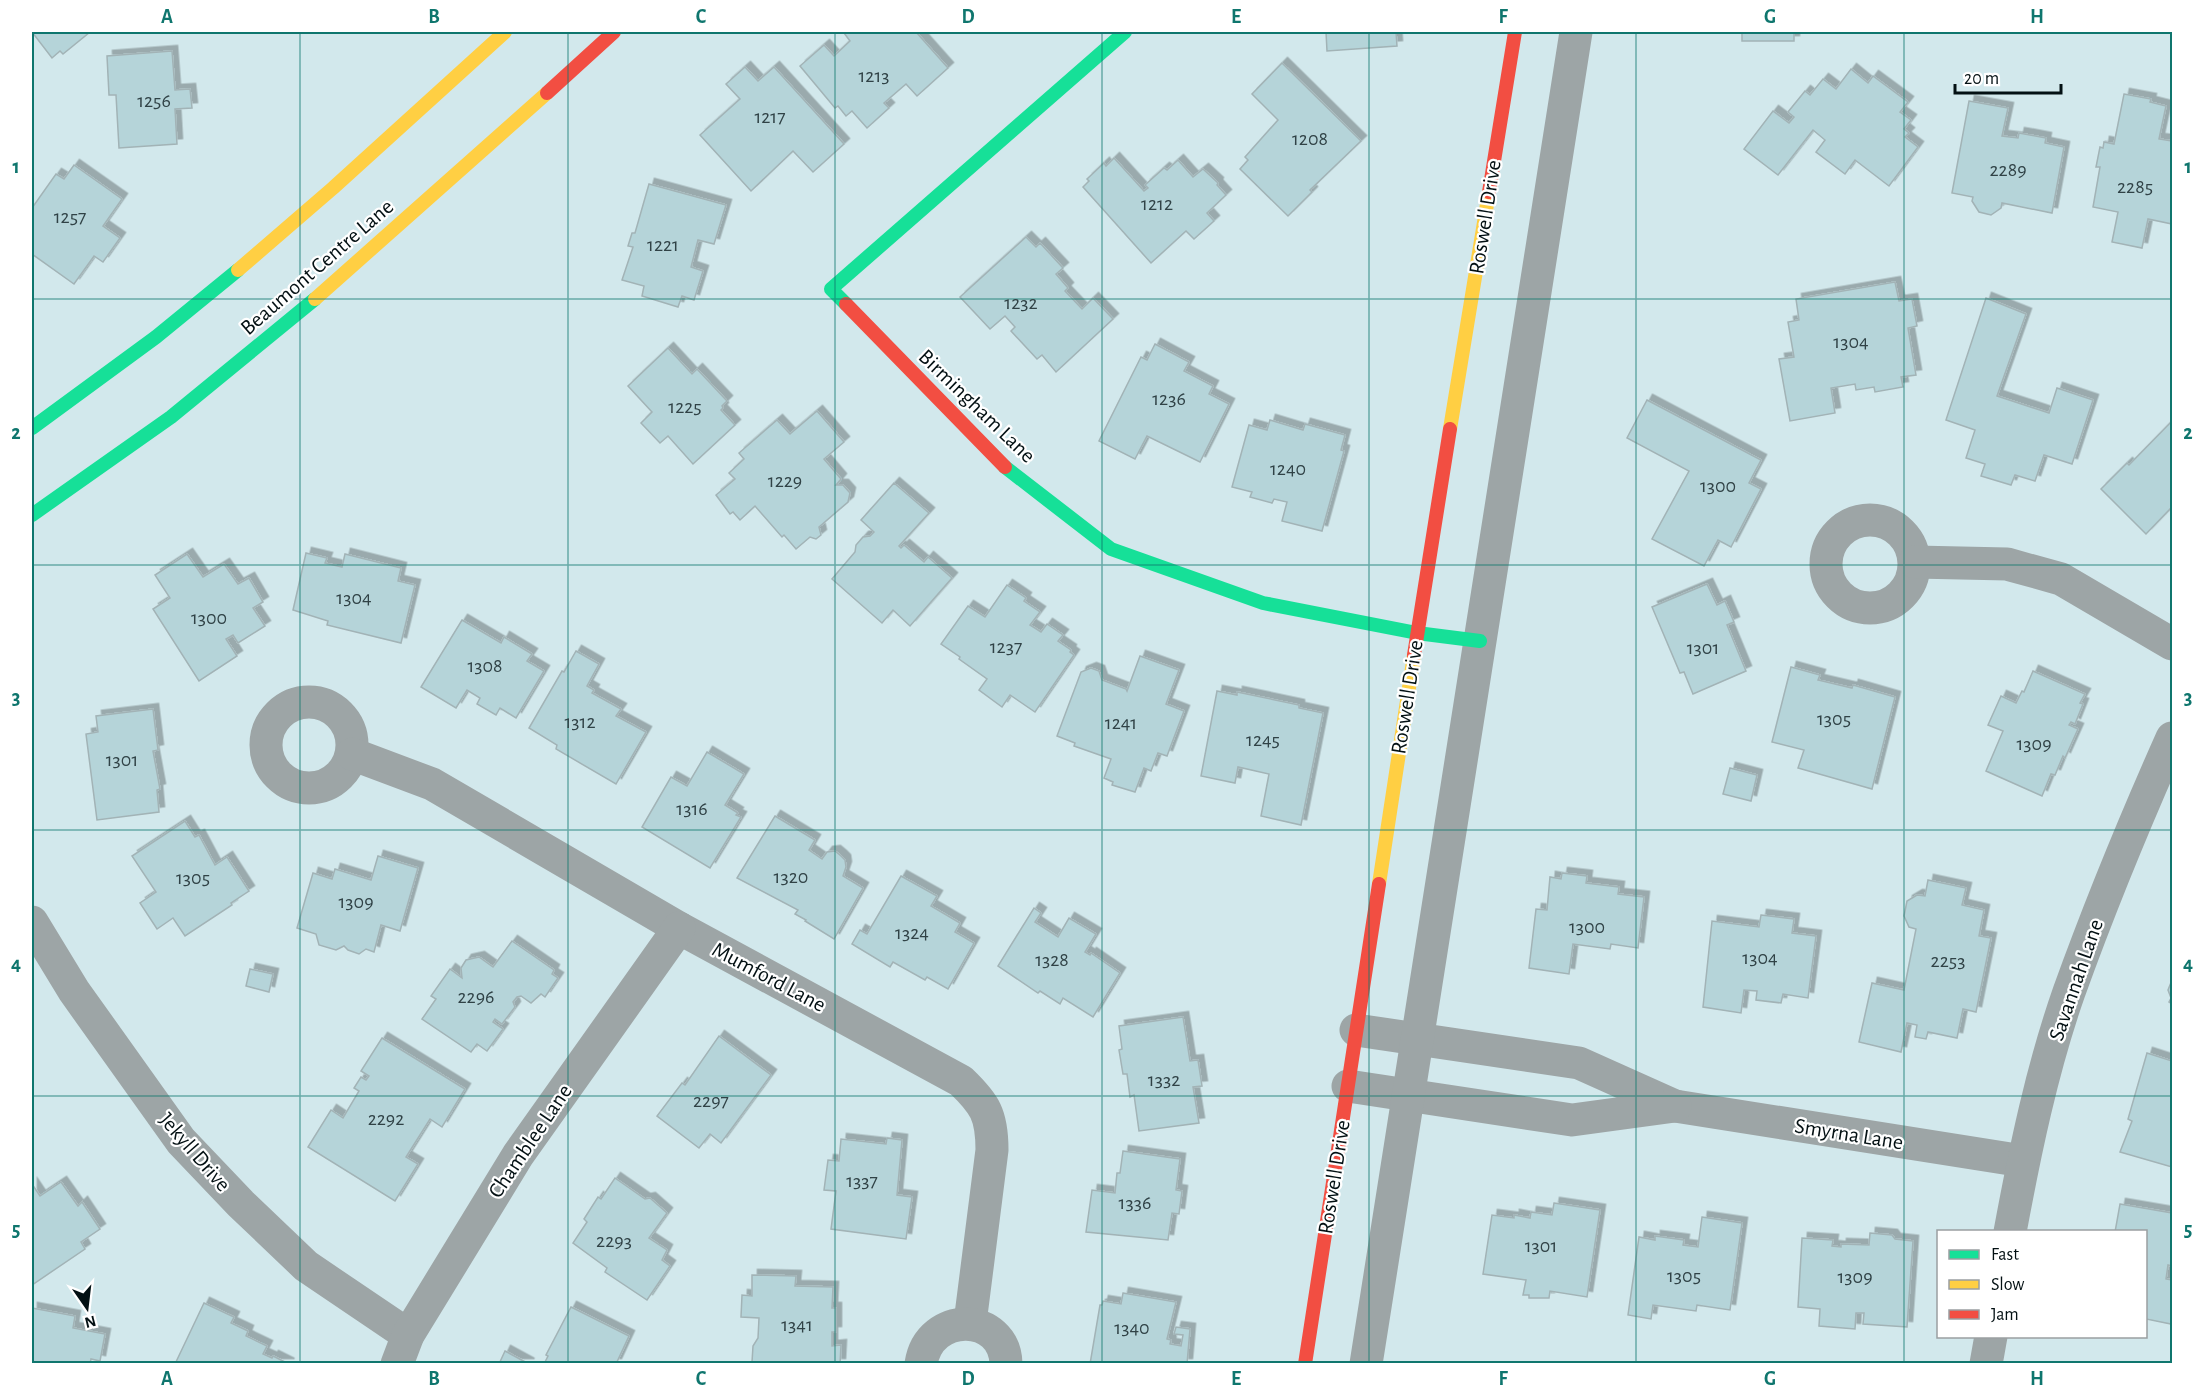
<svg xmlns="http://www.w3.org/2000/svg" width="2204" height="1395" font-family="'Alegreya Sans',sans-serif">
<style>
.building{fill:#b5d4d9;stroke:#a2b3b6;stroke-width:1.5;filter:url(#shadow)}
.lines{fill:none;stroke-linecap:round;stroke-linejoin:round}
.street{stroke:#9da5a6;stroke-width:33}
.fast{stroke:#16e098;stroke-width:14}
.slow{stroke:#ffcf43;stroke-width:14}
.jam{stroke:#f24e42;stroke-width:14}
.grid{fill:none;stroke:#0f766e;stroke-width:1.5;stroke-opacity:0.55}
.labels{text-anchor:middle;dominant-baseline:central;stroke-width:4.5;stroke-linejoin:round;paint-order:stroke}
.number-label{font-size:20px;fill:#304246}
.street-label{font-size:22px;fill:#031013;stroke:#fff}
.neatline{fill:none;stroke:#0f766e;stroke-width:2}
.grid-label{font-size:20px;text-anchor:middle;font-weight:bold;fill:#0f766e}
</style>
<defs>
<filter id="shadow"><feDropShadow dx="5.5" dy="-5.5" stdDeviation="0" flood-color="#0004"/></filter>
</defs>
<rect width="100%" height="100%" fill="#d2e8ec"/>
<g class="building">
<path d="M32,32H90L63,54L60,51L52,58Z"/>
<path d="M846,32H916L948,68L917,96L906,84L884,103L889,108L867,128L852,111L846,116L838,106L835,108L800,66L824,45L834,56L850,41L844,33Z"/>
<path d="M1326,32H1396L1397,46L1327,51Z"/>
<rect x="1742" y="32" width="52" height="9"/>
<path d="M172,51L175,90L190,89L192,108L175,109L177,144L119,148L116,95H109L107,56Z"/>
<path d="M1282,63L1361,141L1310,190L1312,192L1288,216L1240,169L1248,160L1245,157L1278,120L1252,94Z"/>
<path d="M745,67L758,81L774,67L844,144L813,172L793,151L751,191L700,135L740,99L726,84Z"/>
<path d="M1851,69L1868,83L1873,76L1908,102L1900,112L1911,120L1904,129L1909,133L1905,137L1918,147L1889,186L1855,160L1845,174L1816,152L1825,140L1813,130L1778,175L1744,149L1773,111L1789,123L1794,117L1788,112L1805,91L1810,95L1823,79L1836,89Z"/>
<path d="M2124,94L2151,99L2150,102L2166,106L2159,139L2172,141V224L2148,219L2142,248L2112,242L2118,212L2093,207L2100,167H2096L2100,147L2103,148L2104,142L2114,144Z"/>
<path d="M1969,101L2008,108L2002,136L2018,138L2019,133L2046,138L2045,143L2064,147L2052,213L2002,203L2001,208L1991,215L1979,212L1972,201L1973,197L1952,193Z"/>
<path d="M1114,158L1144,191L1148,188L1145,185L1164,168L1167,170L1178,160L1193,177L1203,169L1218,183L1217,185L1226,195L1207,213L1214,221L1194,239L1186,231L1151,263L1083,187L1089,181L1087,179L1104,163L1106,166Z"/>
<path d="M74,165L122,199L103,226L120,238L103,262L94,256L74,284L32,254V208L56,174L64,179Z"/>
<path d="M649,184L726,205L714,244L698,240L691,267L703,271L694,300L682,296L678,307L642,296L644,286L622,280L633,247L628,246L632,233H635Z"/>
<path d="M1026,237L1036,247L1040,243L1063,268L1056,274L1068,288L1065,291L1082,309L1093,298L1113,319L1056,372L1042,355L1037,359L1011,331L1015,327L1005,316L990,329L960,297Z"/>
<path d="M1895,282L1899,301L1912,299L1917,326L1908,328L1916,375L1901,377L1903,387L1875,392L1874,387L1856,390L1855,384L1831,388L1835,413L1790,421L1779,359L1794,357L1788,322L1799,320L1796,299Z"/>
<path d="M1986,298L2026,314L1997,396L2049,413L2057,388L2093,400L2072,464L2044,455L2035,481L2015,475L2011,485L1981,476L1985,464L1966,458L1975,430L1946,420Z"/>
<path d="M1155,344L1189,362L1184,371L1213,386L1209,394L1229,404L1200,462L1147,436L1135,459L1099,441L1141,357L1147,360Z"/>
<path d="M668,348L692,374L697,369L727,401L722,406L723,408L721,410L735,425L693,464L668,436L660,443L641,423L652,412L628,386Z"/>
<path d="M1647,400L1761,460L1749,483L1761,489L1731,547L1718,540L1704,566L1652,539L1689,471L1627,438Z"/>
<path d="M817,411L844,442L824,459L841,479L836,485H843L850,493L848,502L819,527L821,535L816,539L810,537L796,549L784,535L782,537L755,506L740,520L733,512L730,514L716,495L735,479L729,473L744,459L739,453L777,420L790,434Z"/>
<path d="M1270,420L1303,430L1305,424L1345,435L1341,450L1344,451L1322,531L1282,521L1287,502L1274,499L1272,503L1250,497L1252,492L1232,487L1249,425L1267,430Z"/>
<path d="M2172,421V512L2170,509L2146,534L2101,489L2127,463L2129,465Z"/>
<path d="M894,483L929,513L899,546L901,548L904,545L924,562L928,557L952,578L910,626L893,610L882,623L832,579L855,552L856,545L863,537L870,536L874,532L861,520Z"/>
<path d="M306,553L327,558L325,563L342,567L345,554L401,568L398,581L415,585L401,643L327,625L328,621L293,610Z"/>
<path d="M187,554L203,577L224,564L238,584L249,578L263,602L253,608L265,626L238,643L233,635L226,639L237,656L199,681L153,609L170,598L155,575Z"/>
<path d="M1707,584L1717,605L1725,601L1734,622L1727,625L1746,671L1693,694L1684,672L1680,673L1652,607Z"/>
<path d="M1007,585L1026,598L1024,601L1040,612L1030,625L1041,632L1047,624L1063,635L1058,641L1071,650L1070,652L1074,655L1035,712L1010,695L1002,707L979,690L987,679L959,659L960,657L941,644L968,606L985,617Z"/>
<path d="M462,620L501,643L504,637L532,654L527,661L544,671L516,718L500,708L496,715L477,704L480,698L467,690L456,708L421,687Z"/>
<path d="M576,651L599,664L587,686L594,690L592,693L621,709L616,716L646,732L616,784L556,749L557,745L529,728L562,671L564,672Z"/>
<path d="M1140,656L1179,670L1166,704L1184,711L1167,756L1158,753L1151,771L1144,768L1135,792L1112,785L1113,782L1104,778L1111,759L1074,746L1075,743L1057,736L1081,672L1091,668L1099,671L1102,680L1126,689L1127,691Z"/>
<path d="M1791,667L1820,675L1818,680L1852,688L1853,685L1895,697L1872,789L1798,768L1804,750L1772,742Z"/>
<path d="M2033,671L2085,694L2080,703L2083,704L2075,724L2071,722L2069,725L2078,729L2065,758L2063,756L2055,775L2051,774L2042,796L1986,771L2003,731L1988,725L2001,696L2016,703L2022,691L2024,692Z"/>
<path d="M1217,691L1237,695V692L1299,705V708L1323,713L1301,825L1261,816L1269,774L1238,767L1235,783L1201,776Z"/>
<path d="M153,709L158,750L153,751L160,789L157,790L159,812L97,820L86,734L98,732L96,716Z"/>
<path d="M707,752L744,774L725,805L738,813L736,815L741,817L710,868L642,827L671,777L687,786Z"/>
<path d="M1730,768L1757,775L1751,801L1723,794Z"/>
<path d="M775,816L815,840L809,850L822,859L827,852L835,851L841,856L845,860L846,867L843,876L863,888L834,939L805,921L806,920L795,914L798,910L737,878Z"/>
<path d="M185,821L195,837L199,835L215,865L227,857L249,891L231,903L232,905L185,936L173,918L157,929L140,903L156,892L132,856Z"/>
<path d="M378,856L418,868L400,931L381,925L374,952L366,949L359,954L348,950L344,946L336,950L319,945L316,934L297,928L313,873L332,879L335,869L371,880Z"/>
<path d="M1562,873L1587,876L1586,883L1619,887L1618,894L1644,897L1638,948L1611,944L1610,949L1573,944L1569,974L1529,968L1536,909L1547,910L1550,877L1561,879Z"/>
<path d="M901,876L937,896L931,906L960,923L955,932L974,943L948,989L927,977L925,980L893,962L890,967L852,944L860,930L867,934Z"/>
<path d="M1928,880L1966,888L1962,905L1984,910L1979,936L1991,938L1976,1012L1963,1009L1957,1038L1928,1032L1926,1039L1915,1037L1917,1025L1907,1023L1901,1052L1859,1042L1872,983L1904,990L1916,929L1909,927L1904,916L1907,901L1917,895L1925,896Z"/>
<path d="M1034,908L1041,913L1035,922L1058,937L1069,918L1096,934L1085,952L1090,955L1091,953L1120,973L1093,1017L1063,998L1060,1004L1040,991L1038,993L998,966Z"/>
<path d="M1761,915L1794,919L1792,933L1816,936L1808,998L1783,994L1781,1003L1756,1000L1757,991L1744,990L1741,1013L1703,1007L1712,921L1759,927Z"/>
<path d="M512,941L554,970L552,974L558,978L545,997L541,994L531,1003L521,996L517,997L513,1002L515,1007L502,1024L495,1019L493,1022L503,1029L487,1051L477,1044L471,1052L422,1019L436,999L431,996L450,969L462,978L461,968L466,960L479,957L493,967Z"/>
<path d="M250,969L273,974L269,992L246,986Z"/>
<path d="M2172,980V979V1004L2169,1002L2171,998L2168,990Z"/>
<path d="M1183,1017L1190,1061L1198,1060L1202,1086L1193,1087L1199,1123L1139,1131L1134,1095L1130,1097L1127,1074H1123L1119,1050L1122,1049L1119,1026Z"/>
<path d="M719,1036L771,1075L721,1143L710,1134L699,1148L657,1116L682,1083L685,1085Z"/>
<path d="M382,1038L465,1089L442,1127L430,1119L406,1157L418,1164L395,1201L308,1147L331,1110L343,1118L359,1091L354,1088L361,1077L366,1080L369,1076L361,1071Z"/>
<path d="M2147,1053L2172,1061V1167L2120,1152L2132,1121L2128,1119Z"/>
<path d="M887,1138L902,1140L897,1195L912,1197L906,1239L831,1229L836,1191L824,1190L828,1160L839,1161L841,1139L886,1144Z"/>
<path d="M1123,1151L1180,1159L1176,1190L1182,1191L1179,1214L1172,1213L1168,1240L1086,1232L1092,1190L1115,1193L1117,1173H1120Z"/>
<path d="M615,1178L645,1199L650,1198L667,1213L649,1238L667,1250L662,1260L670,1266L647,1300L605,1272L607,1268L573,1243L587,1222L584,1219L598,1197L601,1199Z"/>
<path d="M61,1182L78,1206L82,1202L100,1229L81,1242L85,1249L32,1285V1184L40,1196Z"/>
<path d="M1554,1203L1600,1210L1587,1297L1550,1291L1549,1298H1529V1295H1523L1526,1280L1483,1274L1492,1215L1514,1218V1215L1530,1218L1531,1212L1552,1215Z"/>
<path d="M2120,1204L2172,1213V1266L2168,1265L2166,1279L2172,1280L2171,1324L2146,1319V1232H2115Z"/>
<path d="M1702,1217L1742,1223L1730,1310L1697,1305L1696,1311L1653,1305L1651,1319L1628,1315L1639,1237L1655,1240V1236L1684,1240L1683,1245L1698,1247Z"/>
<path d="M1870,1233L1892,1235L1895,1239L1913,1241L1907,1327L1863,1324L1864,1313H1856L1855,1329L1819,1326L1820,1309L1798,1307L1802,1238L1833,1240L1832,1246L1841,1247V1244L1869,1245Z"/>
<path d="M752,1275L796,1276L795,1286L833,1287L832,1308H836V1332H832V1346L841,1345L840,1364L752,1362L753,1346L758,1338L759,1318L741,1317L742,1295L752,1296Z"/>
<path d="M1123,1293L1176,1302L1167,1339L1171,1340L1170,1344L1181,1346L1183,1335L1174,1334L1176,1327L1190,1329L1187,1364H1090L1100,1305H1102L1103,1301L1121,1304Z"/>
<path d="M204,1303L234,1317L231,1323L248,1331L246,1336L267,1346L263,1354L272,1358L273,1356L289,1364H175Z"/>
<path d="M571,1307L629,1336L616,1364H544L548,1356L546,1355Z"/>
<path d="M32,1308L75,1316L73,1328L105,1334L100,1361L91,1359L90,1364H32Z"/>
<path d="M505,1351L529,1364H499Z"/>
</g>
<g class="lines">
<g class="street">
<circle cx="1870" cy="564" r="44"/>
<path d="M1915,562L2007,564L2061,579L2172,644"/>
<circle cx="309" cy="745" r="43"/>
<path d="M352,754L432,784L679,928L961,1081C985,1104 992,1115 992,1150L970,1323"/>
<path d="M32,922L74,991L181,1141L241,1204L306,1266L408,1335"/>
<path d="M1356,1030L1579,1063L1675,1106L2023,1161"/>
<path d="M1348,1086L1572,1120L1675,1106"/>
<path d="M2010,1232C2025,1151 2042,1069 2069,992C2100,906 2135,821 2172,738"/>
<path d="M397,1364L408,1335L518,1155L679,928"/>
<path d="M921,1364C929,1310 1005,1312 1006,1364"/>
<path d="M1366,1364L1576,32"/>
<path d="M1986,1364L1991,1336"/>
</g>
<g class="fast">
<path d="M846,304L831,289L1125,32"/>
<path d="M32,428L156,337L238,270"/>
<path d="M1005,467L1111,549L1263,603L1417,633L1480,641"/>
<path d="M32,515L171,417L315,299"/>
</g>
<g class="slow">
<path d="M238,270L333,188L505,32"/>
<path d="M315,299L547,93"/>
<path d="M1450,429L1489,192"/>
<path d="M1379,884L1414,655"/>
</g>
<g class="jam">
<path d="M547,93L614,32"/>
<path d="M1489,192L1515,32"/>
<path d="M846,304L1005,467"/>
<path d="M1414,655L1450,429"/>
<path d="M1305,1364L1379,884"/>
</g>
</g>
<path class="grid" d="M300,32V1364M568,32V1364M835,32V1364M1102,32V1364M1369,32V1364M1636,32V1364M1904,32V1364M32,299H2172M32,565H2172M32,830H2172M32,1096H2172"/>
<g class="labels">
<g class="number-label">
<text x="874" y="76">1213</text>
<text x="154" y="101">1256</text>
<text x="770" y="117">1217</text>
<text x="1310" y="139">1208</text>
<text x="2008" y="170">2289</text>
<text x="2135" y="187">2285</text>
<text x="1157" y="204">1212</text>
<text x="70" y="217">1257</text>
<text x="663" y="245">1221</text>
<text x="1021" y="303">1232</text>
<text x="1851" y="342">1304</text>
<text x="1169" y="399">1236</text>
<text x="685" y="407">1225</text>
<text x="1288" y="469">1240</text>
<text x="785" y="481">1229</text>
<text x="1718" y="486">1300</text>
<text x="354" y="598">1304</text>
<text x="209" y="618">1300</text>
<text x="1006" y="647">1237</text>
<text x="1703" y="648">1301</text>
<text x="485" y="666">1308</text>
<text x="1834" y="719">1305</text>
<text x="580" y="722">1312</text>
<text x="1121" y="723">1241</text>
<text x="1263" y="740">1245</text>
<text x="2034" y="744">1309</text>
<text x="122" y="760">1301</text>
<text x="692" y="809">1316</text>
<text x="791" y="877">1320</text>
<text x="193" y="878">1305</text>
<text x="356" y="902">1309</text>
<text x="1587" y="927">1300</text>
<text x="912" y="933">1324</text>
<text x="1760" y="958">1304</text>
<text x="1052" y="960">1328</text>
<text x="1948" y="961">2253</text>
<text x="476" y="997">2296</text>
<text x="1164" y="1080">1332</text>
<text x="711" y="1101">2297</text>
<text x="386" y="1119">2292</text>
<text x="862" y="1181">1337</text>
<text x="1135" y="1203">1336</text>
<text x="614" y="1241">2293</text>
<text x="1541" y="1246">1301</text>
<text x="1684" y="1276">1305</text>
<text x="1855" y="1277">1309</text>
<text x="797" y="1325">1341</text>
<text x="1132" y="1328">1340</text>
</g>
<g class="street-label">
<text transform="translate(1485 217) rotate(-81)">Roswell Drive</text>
<text transform="translate(317 267) rotate(-41)">Beaumont Centre Lane</text>
<text transform="translate(977 406) rotate(44)">Birmingham Lane</text>
<text transform="translate(1407 697) rotate(-81)">Roswell Drive</text>
<text transform="translate(769 977) rotate(28)">Mumford Lane</text>
<text transform="translate(2076 980) rotate(-71)">Savannah Lane</text>
<text transform="translate(1849 1134) rotate(9)">Smyrna Lane</text>
<text transform="translate(530 1141) rotate(-56)">Chamblee Lane</text>
<text transform="translate(195 1152) rotate(49)">Jekyll Drive</text>
<text transform="translate(1334 1177) rotate(-81)">Roswell Drive</text>
</g>
</g>
<rect width="2204" height="1395" fill="none" stroke="#ffffff" stroke-width="66"/>
<rect x="1937" y="1230" width="210" height="108" fill="#ffffff" stroke="#9a9fa1" stroke-width="1.5"/>
<rect x="1949" y="1250" width="30" height="9" fill="#16e098" stroke="#9a9fa1" stroke-width="1.5"/>
<text x="1991" y="1260" font-size="18" fill="#031013">Fast</text>
<rect x="1949" y="1280" width="30" height="9" fill="#ffcf43" stroke="#9a9fa1" stroke-width="1.5"/>
<text x="1991" y="1290" font-size="18" fill="#031013">Slow</text>
<rect x="1949" y="1310" width="30" height="9" fill="#f24e42" stroke="#9a9fa1" stroke-width="1.5"/>
<text x="1991" y="1320" font-size="18" fill="#031013">Jam</text>
<g transform="translate(87 1308) rotate(166)" stroke="#ffffff" stroke-width="4.5" paint-order="stroke">
<path d="M0-4.5L10 22L0 15L-10 22Z" fill="#031013"/>
<text y="-9" font-size="16" font-weight="bold" text-anchor="middle" fill="#031013">N</text>
</g>
<path d="M1955 84v9h106v-9" fill="none" stroke="#031013" stroke-width="3"/>
<text x="1964" y="84" font-size="18" fill="#031013" stroke="#ffffff" stroke-width="4.5" paint-order="stroke">20 m</text>
<rect x="33" y="33" width="2138" height="1329" class="neatline"/>
<g class="grid-label">
<text x="167" y="23">A</text>
<text x="434" y="23">B</text>
<text x="701" y="23">C</text>
<text x="968" y="23">D</text>
<text x="1236" y="23">E</text>
<text x="1503" y="23">F</text>
<text x="1770" y="23">G</text>
<text x="2037" y="23">H</text>
<text x="16" y="173">1</text>
<text x="2188" y="173">1</text>
<text x="16" y="439">2</text>
<text x="2188" y="439">2</text>
<text x="16" y="704">3</text>
<text x="2188" y="704">3</text>
<text x="16" y="970">4</text>
<text x="2188" y="970">4</text>
<text x="16" y="1236">5</text>
<text x="2188" y="1236">5</text>
<text x="167" y="1385">A</text>
<text x="434" y="1385">B</text>
<text x="701" y="1385">C</text>
<text x="968" y="1385">D</text>
<text x="1236" y="1385">E</text>
<text x="1503" y="1385">F</text>
<text x="1770" y="1385">G</text>
<text x="2037" y="1385">H</text>
</g>
</svg>
